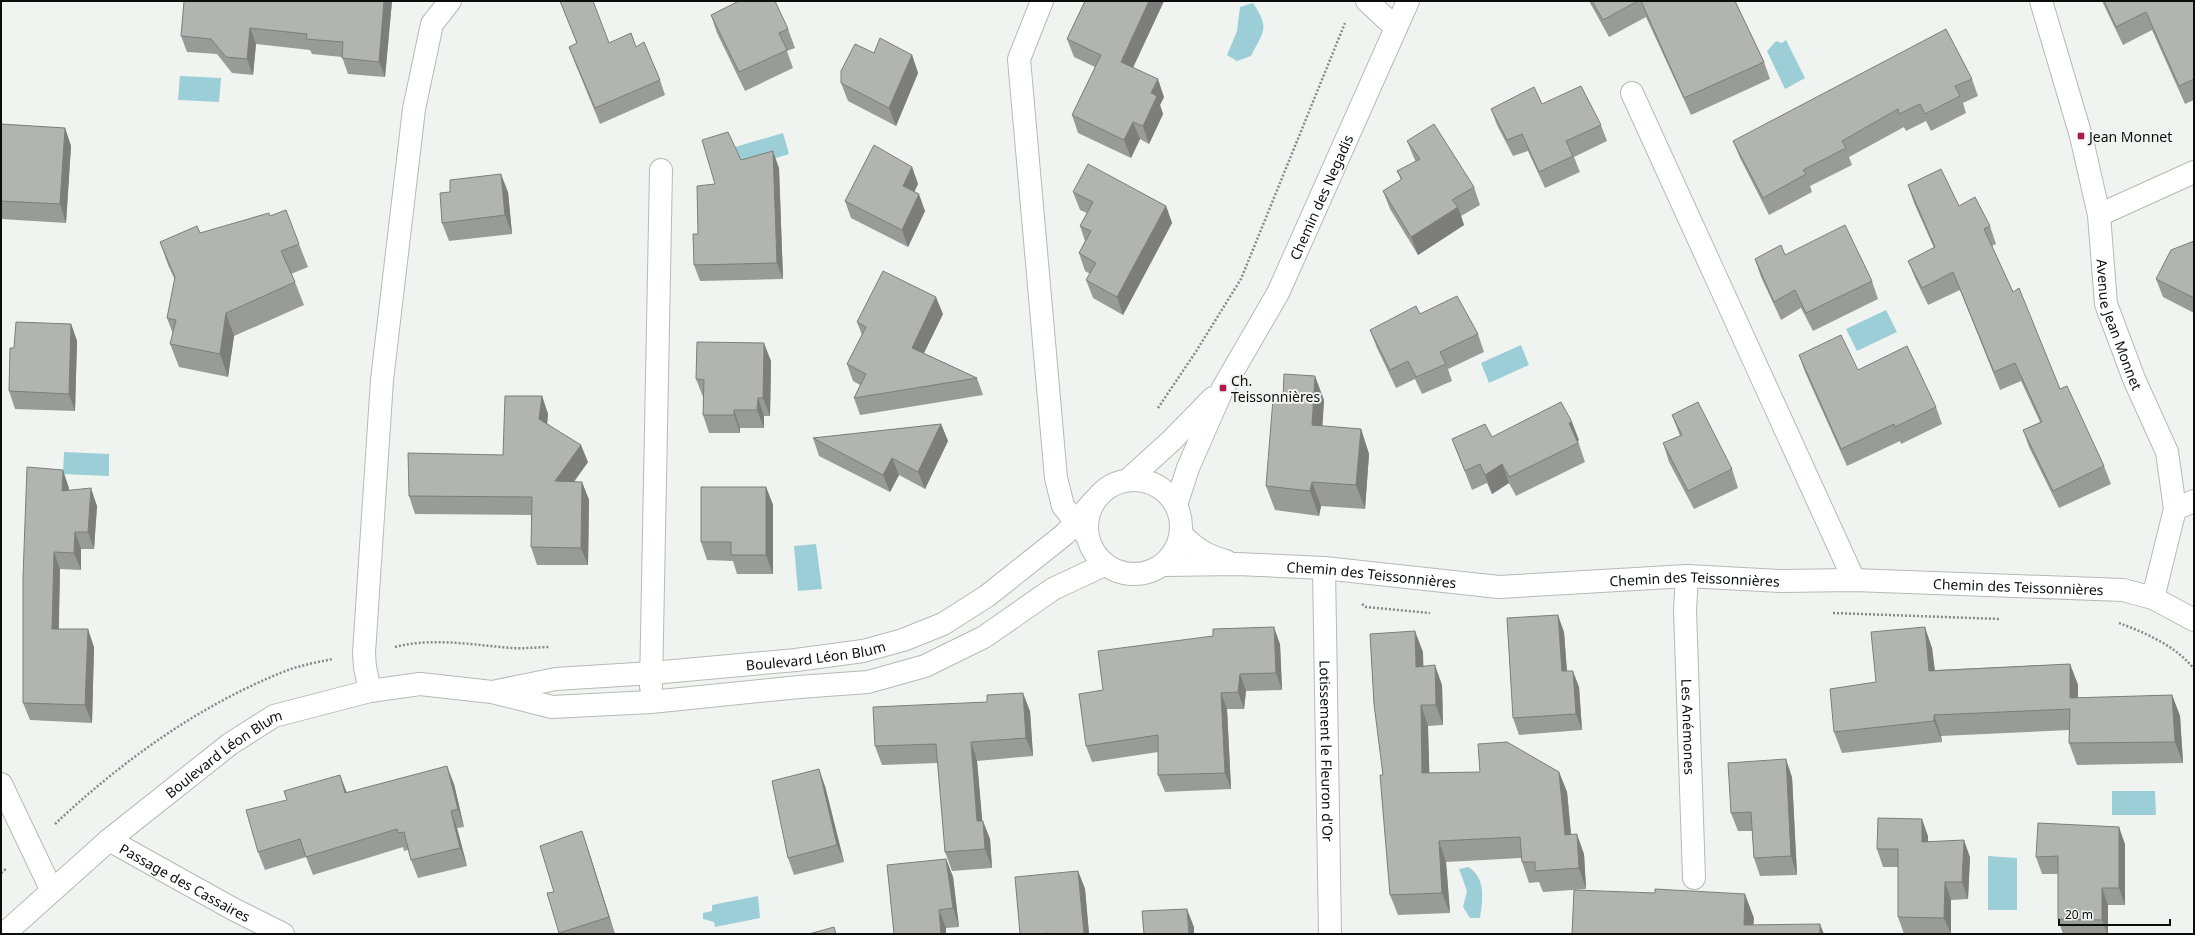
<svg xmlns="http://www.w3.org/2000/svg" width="2195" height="935" font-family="'Noto Sans',sans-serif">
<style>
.water{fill:#9bced7}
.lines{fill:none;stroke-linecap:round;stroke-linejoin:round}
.minor-casing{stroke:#b6bab7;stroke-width:24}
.path{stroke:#868987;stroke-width:2.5;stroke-dasharray:2 2;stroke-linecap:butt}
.minor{stroke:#fff;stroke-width:22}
.wall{fill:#999b97}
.shaded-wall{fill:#7d7e7b}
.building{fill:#b2b4b0;stroke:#7d7e7b}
.poi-dot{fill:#ae1b4b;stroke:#f0f4f1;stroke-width:1.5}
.labels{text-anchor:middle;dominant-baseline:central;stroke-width:4;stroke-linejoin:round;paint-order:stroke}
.poi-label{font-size:14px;fill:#0c0e0d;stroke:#f0f4f1;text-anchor:start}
.street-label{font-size:14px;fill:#0c0e0d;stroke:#f0f4f1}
</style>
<rect width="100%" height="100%" fill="#f0f4f1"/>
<g class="water">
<path d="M1253,3C1270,29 1264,30 1251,56L1237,61L1227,55L1237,31L1240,7Z"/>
<path d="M1786,40L1805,78L1785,89L1767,51L1776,41L1782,43Z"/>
<path d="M180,76L221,78L219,102L178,100Z"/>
<path d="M783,133L789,154L741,169L735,147Z"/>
<path d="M1886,310L1897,332L1857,351L1846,329Z"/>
<path d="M1521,345L1529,365L1489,383L1481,363Z"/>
<path d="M64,452L109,454V476L63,474Z"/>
<path d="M816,544L822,589L798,591L794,546Z"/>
<path d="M2112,791H2155L2156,815H2112Z"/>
<path d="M1988,856L2017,858V910H1988Z"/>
<path d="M1468,867C1486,877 1483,900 1480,918H1470L1463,907L1467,891L1459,869Z"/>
<path d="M758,896L760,918L715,927L714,922L703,919V913L712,911V905Z"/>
</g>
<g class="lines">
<defs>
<g id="minor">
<path d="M1042,1L1019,59L1056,478L1063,506L1087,536"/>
<path d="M1367,1L1396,28"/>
<path id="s1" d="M2041,1L2081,136L2099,215L2106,304L2134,379L2167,452L2175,509L2153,598"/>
<path d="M1632,93L1854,580"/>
<path d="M2099,215L2194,172"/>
<circle cx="1134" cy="527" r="47"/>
<path d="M1128,480L1172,440L1213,398"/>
<path id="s2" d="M1176,505L1188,468L1223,388L1278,293L1408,1"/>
<path d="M2175,509L2194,501"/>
<path d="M1181,534C1196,549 1205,555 1226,561"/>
<path id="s3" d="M1164,565L1237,564L1324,568L1499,587L1687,576L1782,581L1854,580L2123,590L2153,598L2194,620"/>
<path id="s4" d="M1324,568L1330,934"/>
<path id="s5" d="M1687,576L1685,610L1694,878"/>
<path d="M651,687L661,170"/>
<path d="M370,691L365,667L364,653L382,380L414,109L432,24L450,1"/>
<path id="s6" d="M497,691L556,679L652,673L796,660L863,651L903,640L943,624L987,596L1065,534L1093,502"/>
<path d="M1,784L52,891"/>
<path id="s7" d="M109,840L233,909L283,934"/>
<path id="s8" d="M4,934L109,840L230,744L274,716L370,691L420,684L492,692L552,707L651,702L799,687L868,682L925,666L984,637L1053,589L1104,565"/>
</g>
</defs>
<use href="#minor" class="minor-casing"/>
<g class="path">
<path d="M1158,408L1195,353L1241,279L1345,23"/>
<path d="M1362,604L1366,607L1430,613"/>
<path d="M1833,613L2000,619"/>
<path d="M2119,623C2146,633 2176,646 2194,669"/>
<path d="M395,647C434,637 472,645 512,648C524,649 537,647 549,647"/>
<path d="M55,824C123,760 201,704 288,670C302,665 318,662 333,659"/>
<path d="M1,873L7,868"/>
</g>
<use href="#minor" class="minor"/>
</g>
<g class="wall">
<path d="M392,1L385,77L348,74L342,57L312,54L310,50L256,44L253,75L232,73L217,54L187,52L181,36Z"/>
<path d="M560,1L609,43L636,47L660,80L665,95L600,124L575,63L569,47L577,44Z"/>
<path d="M1085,1H1164L1133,68L1164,97L1160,105L1163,114L1149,144L1140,139L1131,158L1078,133L1072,115L1095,67L1074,57L1067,39Z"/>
<path d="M1589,1H1735L1764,62L1770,79L1691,115L1646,17L1609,37Z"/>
<path d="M2102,1H2194V100L2185,104L2152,30L2123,45Z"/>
<path d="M711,15L788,29L795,48L787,51L793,68L745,91L717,33Z"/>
<path d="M874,53L912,55L918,73L896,126L848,101L841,83Z"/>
<path d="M1972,79L1978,96L1963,103L1966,113L1931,131L1926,121L1906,131L1904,127L1849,157L1852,165L1810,186L1812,192L1769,215L1740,158L1733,141Z"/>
<path d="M1542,104L1601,125L1607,141L1574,157L1580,172L1545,188L1528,151L1513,156L1497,125L1491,109Z"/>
<path d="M1,124L65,128L71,146L66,223L1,219Z"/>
<path d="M1407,141L1474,187L1480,205L1461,216L1464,225L1418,255L1390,209L1383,191L1401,180L1397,171L1416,162L1414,158Z"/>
<path d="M741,160L779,168L783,279L700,281L694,265L698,234L715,184Z"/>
<path d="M912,167L918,184L914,192L925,211L908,247L851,218L845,201Z"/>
<path d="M1908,185L1959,206L1990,226L1996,244L1992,246L2013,292L2060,389L2104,466L2111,484L2059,508L2029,447L2023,430L2040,422L2021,381L2000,390L1960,290L1928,305L1915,278L1908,261L1934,248L1914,203Z"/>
<path d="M508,192L512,234L449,241L442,223Z"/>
<path d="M1073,192L1166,206L1172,223L1123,315L1093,298L1086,280L1090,274L1085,271L1079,253L1085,241L1080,226L1087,213L1080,210Z"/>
<path d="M200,233L299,244L308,267L291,274L295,282L304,305L234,336L228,377L179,367L170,344L173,334L167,318L175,280L168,265L160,242Z"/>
<path d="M2194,241V313L2163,297L2156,279Z"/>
<path d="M1785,255L1872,281L1878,299L1813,331L1801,308L1781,320L1761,277L1755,259Z"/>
<path d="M943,314L924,353L977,378L983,395L860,415L854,398L860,385L853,381L847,364L862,335L857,322Z"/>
<path d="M1420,314L1478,334L1484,352L1448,369L1452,381L1422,394L1415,379L1396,388L1377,348L1370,330Z"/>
<path d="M71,324L77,341L75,411L15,409L9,391L14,348Z"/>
<path d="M1799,355L1858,370L1936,407L1942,424L1901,444L1900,441L1847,466L1805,372Z"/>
<path d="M771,361L770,416H764V428H740V433H709L703,415V397L696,379Z"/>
<path d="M542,396L548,414L547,423L588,462L574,482H582L589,500L588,565H537L531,547V515L415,514L409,496L503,455Z"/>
<path d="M1324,400L1322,426L1361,429L1369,454L1365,509L1321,506L1319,516L1275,510L1266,486Z"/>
<path d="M1672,415L1732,469L1738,488L1694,509L1669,462L1663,443L1680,436Z"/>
<path d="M941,424L948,441L925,489L899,475L890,492L819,456L813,438Z"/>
<path d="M1492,437L1579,440L1578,441L1585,462L1516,496L1509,483L1492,494L1487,483L1472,490L1459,457L1452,439Z"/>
<path d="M766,487L773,505V574H737L733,561L707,560L701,542Z"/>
<path d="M69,488V490L97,506L94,549H81V570L60,569L59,629L94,647L92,723L30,720L23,703V577Z"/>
<path d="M1564,632L1567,671L1579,687L1582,730L1519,735L1513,718Z"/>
<path d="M1280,644L1282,690L1246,691L1244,709H1227L1231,789L1165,792L1158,775V752L1092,762L1086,746L1103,690Z"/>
<path d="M1932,648L1935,670L2070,664L2078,685V698L2172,695L2180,716L2183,763L2077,765L2069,743V730L1941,736L1942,742L1842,753L1834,732L1876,682Z"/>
<path d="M1423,652V666L1442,685L1443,725L1428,726L1429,773L1559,772L1567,792L1571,834L1584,854L1586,889L1543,892L1539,882L1529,883L1522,862L1521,858L1446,862L1450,913L1398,915L1390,895L1383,775Z"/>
<path d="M1030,711L1033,756L977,761L982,821L990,839L992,868L952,871L945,852L938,763L882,765L875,746Z"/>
<path d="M340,775L346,792L454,784L464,827L457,828L467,866L418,878L411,860L408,850L404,851L403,847L313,875L306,857L265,870L258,852L287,800Z"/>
<path d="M1792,777L1797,875L1760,876L1754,858L1752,831H1738L1731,813Z"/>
<path d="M825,786L844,862L794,875L788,858Z"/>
<path d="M1928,836V841L1970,857L1968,899L1951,900V934H1904L1898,917V867H1883L1877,849Z"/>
<path d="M2125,844V905H2108V934H2063L2058,919V874H2042L2036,857Z"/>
<path d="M588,849L615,934H559L554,892Z"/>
<path d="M946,859L953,877L959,927L946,928V934H894Z"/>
<path d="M1078,871L1085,889L1089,934H1020Z"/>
</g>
<g class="shaded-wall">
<path d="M384,1H392L385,77L379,62Z"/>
<path d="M1149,1H1164L1127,80L1121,62Z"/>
<path d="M250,28L256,44L253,75L247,59Z"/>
<path d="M912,55L918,73L896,126L889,108Z"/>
<path d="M1158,79L1164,97L1160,105L1163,114L1149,144L1143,126L1151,93Z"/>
<path d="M1133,122L1140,139L1131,158L1124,140Z"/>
<path d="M65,128L71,146L66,223L60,204Z"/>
<path d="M773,151L779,168L783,279L777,263Z"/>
<path d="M912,167L918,184L909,203L903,186Z"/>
<path d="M501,174L508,192L512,234L505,215Z"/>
<path d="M919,194L925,211L908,247L902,230Z"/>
<path d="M1166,206L1172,223L1123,315L1117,297Z"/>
<path d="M1458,207L1464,225L1418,255L1411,237Z"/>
<path d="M936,297L943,314L918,365L912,348Z"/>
<path d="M226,313L234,336L228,377L220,354Z"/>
<path d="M71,324L77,341L75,411L69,394Z"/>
<path d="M764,343L771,361L770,416L763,398Z"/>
<path d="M1315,376L1324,400L1321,450L1312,425Z"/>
<path d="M542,396L548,414L546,436L539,419Z"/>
<path d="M758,398L764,416V428L757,410Z"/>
<path d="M734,410L740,428V433L734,415Z"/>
<path d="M1572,422L1579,440L1576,442L1569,423Z"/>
<path d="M941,424L948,441L925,489L918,472Z"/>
<path d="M1361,429L1369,454L1365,509L1356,485Z"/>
<path d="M581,445L588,462L561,499L555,481Z"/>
<path d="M892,458L899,475L890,492L883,475Z"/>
<path d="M1502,464L1509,483L1492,494L1485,475Z"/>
<path d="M63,470L69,488L68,508L62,491Z"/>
<path d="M582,482L589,500L588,565L581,548Z"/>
<path d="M1312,482L1321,506L1319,516L1310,491Z"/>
<path d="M766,487L773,505V574L766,555Z"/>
<path d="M91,488L97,506L94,549L88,532Z"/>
<path d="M75,532L81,549V570L74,553Z"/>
<path d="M54,552L60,569L58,646L52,629Z"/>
<path d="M1558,615L1564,632L1568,688L1562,671Z"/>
<path d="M1274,627L1280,644L1282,690L1276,673Z"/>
<path d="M1925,627L1932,648L1937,692L1929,671Z"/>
<path d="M88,629L94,647L92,723L85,705Z"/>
<path d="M1415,631L1423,652L1424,688L1416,667Z"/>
<path d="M2070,664L2078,685L2077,719L2070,698Z"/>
<path d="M1435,665L1442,685L1443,725L1436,705Z"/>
<path d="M1573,671L1579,687L1582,730L1576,714Z"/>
<path d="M1240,674L1246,691L1244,709L1238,692Z"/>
<path d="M1023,693L1030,711L1033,756L1026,738Z"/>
<path d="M1221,693L1227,709L1231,789L1225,773Z"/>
<path d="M2172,695L2180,716L2183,763L2175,742Z"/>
<path d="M1421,705L1428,726L1430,794L1422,773Z"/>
<path d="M1934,715L1941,736L1942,742L1934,721Z"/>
<path d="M971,742L977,761L984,840L977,821Z"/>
<path d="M1786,759L1792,777L1797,875L1791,856Z"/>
<path d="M447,766L454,784L464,827L458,809Z"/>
<path d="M819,769L825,786L844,862L837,845Z"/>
<path d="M1559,772L1567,792L1573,855L1565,835Z"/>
<path d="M340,775L347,793H345Z"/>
<path d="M451,811L457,828L467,866L460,848Z"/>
<path d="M1922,819L1928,836V859L1922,842Z"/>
<path d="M983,821L990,839L992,868L985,849Z"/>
<path d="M2119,827L2125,844V905L2119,888Z"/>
<path d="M582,831L588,849L615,934L609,917Z"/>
<path d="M1577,834L1584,854L1586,889L1579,868Z"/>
<path d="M1964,840L1970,857L1968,899L1962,882Z"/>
<path d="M1439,841L1446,862L1450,913L1442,893Z"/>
<path d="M946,859L953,877L959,927L953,908Z"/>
<path d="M1078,871L1085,889L1089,934H1084Z"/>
<path d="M1945,882L1951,900V934L1944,918Z"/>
<path d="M2102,888L2108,905V934H2107L2102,920Z"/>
<path d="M1745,894L1754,918L1753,934L1744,925Z"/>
<path d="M1187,909L1194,927V934H1189Z"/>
<path d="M939,910L946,928V934H941Z"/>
<path d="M1820,924L1824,934H1820Z"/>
</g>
<g class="building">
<path d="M184,1H384L379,62L342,58L343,42L306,39L307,34L250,28L247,59L226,57L211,39L181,36Z"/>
<path d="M560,1H593L609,43L631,33L636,47L644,42L660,80L595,108L569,47L577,43Z"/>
<path d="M739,1H775L788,29L779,33L787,50L739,72L711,15Z"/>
<path d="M1085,1H1149L1121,62L1158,79L1151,93L1157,96L1143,126L1133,122L1124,140L1072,115L1101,55L1067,39Z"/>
<path d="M1592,1H1638L1603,20Z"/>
<path d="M1641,1H1735L1764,62L1684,98Z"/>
<path d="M2104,1H2194V79L2179,86L2146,12L2116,27Z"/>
<path d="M1946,29L1972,79L1955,86L1960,96L1925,114L1920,104L1899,114L1898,109L1842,141L1846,148L1803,170L1806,174L1763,198L1733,141Z"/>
<path d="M880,38L912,55L889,108L841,83V71L855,44L874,53Z"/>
<path d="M1581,86L1601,125L1566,141L1573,156L1539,172L1522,134L1507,140L1491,109L1534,87L1542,104Z"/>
<path d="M1,124L65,128L60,204L1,201Z"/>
<path d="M1434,124L1474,187L1452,200L1458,207L1411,237L1383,191L1402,179L1397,171L1420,159L1407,141Z"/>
<path d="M728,132L741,160L773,151L777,263L694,265L693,234H698L697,186L715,184L702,140Z"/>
<path d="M874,145L912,167L903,186L919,194L902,230L845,201Z"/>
<path d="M1088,164L1166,206L1117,297L1086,280L1096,263L1079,253L1091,231L1080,226L1093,202L1073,192Z"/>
<path d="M1941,169L1959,206L1975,197L1990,226L1984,229L2013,292L2019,288L2060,389L2067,386L2104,466L2053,491L2023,430L2042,422L2015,363L1994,372L1953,272L1922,288L1908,261L1935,247L1908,185Z"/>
<path d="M501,174L505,215L442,223L440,193L450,192V180Z"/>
<path d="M286,210L299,244L281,251L295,282L226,313L220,354L170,344L176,320L167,318L175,277L160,242L197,226L200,233L269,213L270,216Z"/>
<path d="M1845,225L1872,281L1806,313L1795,290L1774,302L1755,259L1781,245L1785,255Z"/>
<path d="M2194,241V298L2156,279L2171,250Z"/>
<path d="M883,271L936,297L912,348L977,378L854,398L866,374L847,364L866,327L857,322Z"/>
<path d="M1457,296L1478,334L1440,352L1446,364L1416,377L1408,361L1390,370L1370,330L1416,306L1420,314Z"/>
<path d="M16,322L71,324L69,394L9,391L10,348H14Z"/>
<path d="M1841,335L1858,370L1907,346L1936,407L1895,427L1894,424L1841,449L1799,355Z"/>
<path d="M697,342L764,343L763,398H758L757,410H734V415H703L704,380L696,379Z"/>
<path d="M1284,374L1315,376L1312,425L1361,429L1356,485L1312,482L1310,491L1266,486L1273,399H1283Z"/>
<path d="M505,396H542L539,419L581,445L555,481L582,482L581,548L531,547L532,497L409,496L408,453L503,455Z"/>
<path d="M1561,402L1572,422L1569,423L1578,443L1509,477L1502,464L1485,475L1480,464L1465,471L1452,439L1485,424L1492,437Z"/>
<path d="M1698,402L1732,469L1688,491L1663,443L1682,435L1672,415Z"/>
<path d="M941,424L918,472L892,458L883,475L813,438Z"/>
<path d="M27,467L63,470L62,491L91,488L88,532H75L74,553L54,552L52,629H88L85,705L23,703V577Z"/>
<path d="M701,487H766V555H731V542H701Z"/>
<path d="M1558,615L1562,671H1573L1576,714L1513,718L1507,618Z"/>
<path d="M1274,627L1276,673L1240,674L1238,692L1221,693L1225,773L1158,775V735L1086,746L1079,694L1103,690L1098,651L1213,636V629Z"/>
<path d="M1925,627L1929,671L2070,664V698L2172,695L2175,742L2069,743L2070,709L1934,715V721L1834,732L1830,689L1876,682L1871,632Z"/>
<path d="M1415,631L1416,667L1435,665L1436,705H1421L1422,773L1480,772L1478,744L1507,742L1559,772L1565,835L1577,834L1579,868L1535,871V862H1522L1520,837L1439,841L1442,893L1390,895L1380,775H1383L1374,704L1370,634Z"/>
<path d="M1023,693L1026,738L971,742L977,821H983L985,849L945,852L936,744L875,746L873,707L987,702V695Z"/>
<path d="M1786,759L1791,856L1754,858L1751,812L1731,813L1728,763Z"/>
<path d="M447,766L458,809L451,811L460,848L411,860L404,832L398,833L397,829L306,857L300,839L258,852L246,810L287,800L284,791L340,775L345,793Z"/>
<path d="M819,769L837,845L788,858L772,781Z"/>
<path d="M1878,818L1922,819V842L1964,840L1962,882H1945L1944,918L1898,917V849H1877Z"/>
<path d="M2038,823L2119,827V888H2102V920L2058,919V856L2036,857Z"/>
<path d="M582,831L609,917L559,933L547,893L554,892L540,846Z"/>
<path d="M946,859L953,908L939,910L941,934H894L887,865Z"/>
<path d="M1078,871L1084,934H1050L1049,933L1036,934H1020L1015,877Z"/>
<path d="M1655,889L1745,894L1744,925L1820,924V934H1572L1574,890L1655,893Z"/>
<path d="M1187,909L1189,934H1144L1142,911Z"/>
<path d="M834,927L836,934H809Z"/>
</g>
<g class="poi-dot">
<rect x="2077" y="132" width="8" height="8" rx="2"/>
<rect x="1219" y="384" width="8" height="8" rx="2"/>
</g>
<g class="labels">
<g class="poi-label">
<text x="2089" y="136">Jean Monnet</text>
<text x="1231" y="380">Ch.<tspan x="1231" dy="16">Teissonnières</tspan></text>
</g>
<g class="street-label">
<text stroke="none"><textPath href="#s2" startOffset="341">Chemin des Negadis</textPath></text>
<text stroke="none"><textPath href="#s1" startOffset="334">Avenue Jean Monnet</textPath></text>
<text stroke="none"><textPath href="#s3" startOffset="208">Chemin des Teissonnières</textPath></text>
<text stroke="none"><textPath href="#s3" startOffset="532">Chemin des Teissonnières</textPath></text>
<text stroke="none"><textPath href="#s3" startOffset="856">Chemin des Teissonnières</textPath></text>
<text stroke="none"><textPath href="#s6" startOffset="321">Boulevard Léon Blum</textPath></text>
<text stroke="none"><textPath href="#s5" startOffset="151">Les Anémones</textPath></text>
<text stroke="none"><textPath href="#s4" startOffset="183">Lotissement le Fleuron d'Or</textPath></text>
<text stroke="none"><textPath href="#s8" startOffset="285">Boulevard Léon Blum</textPath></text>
<text stroke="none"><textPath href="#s7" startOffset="87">Passage des Cassaires</textPath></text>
</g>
</g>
<rect width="2195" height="935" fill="none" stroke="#0c0e0d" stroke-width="4"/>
<path d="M2059 919v6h111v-6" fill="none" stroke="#0c0e0d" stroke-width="2"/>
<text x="2065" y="919" font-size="12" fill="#0c0e0d" stroke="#f0f4f1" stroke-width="3" paint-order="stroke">20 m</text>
</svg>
